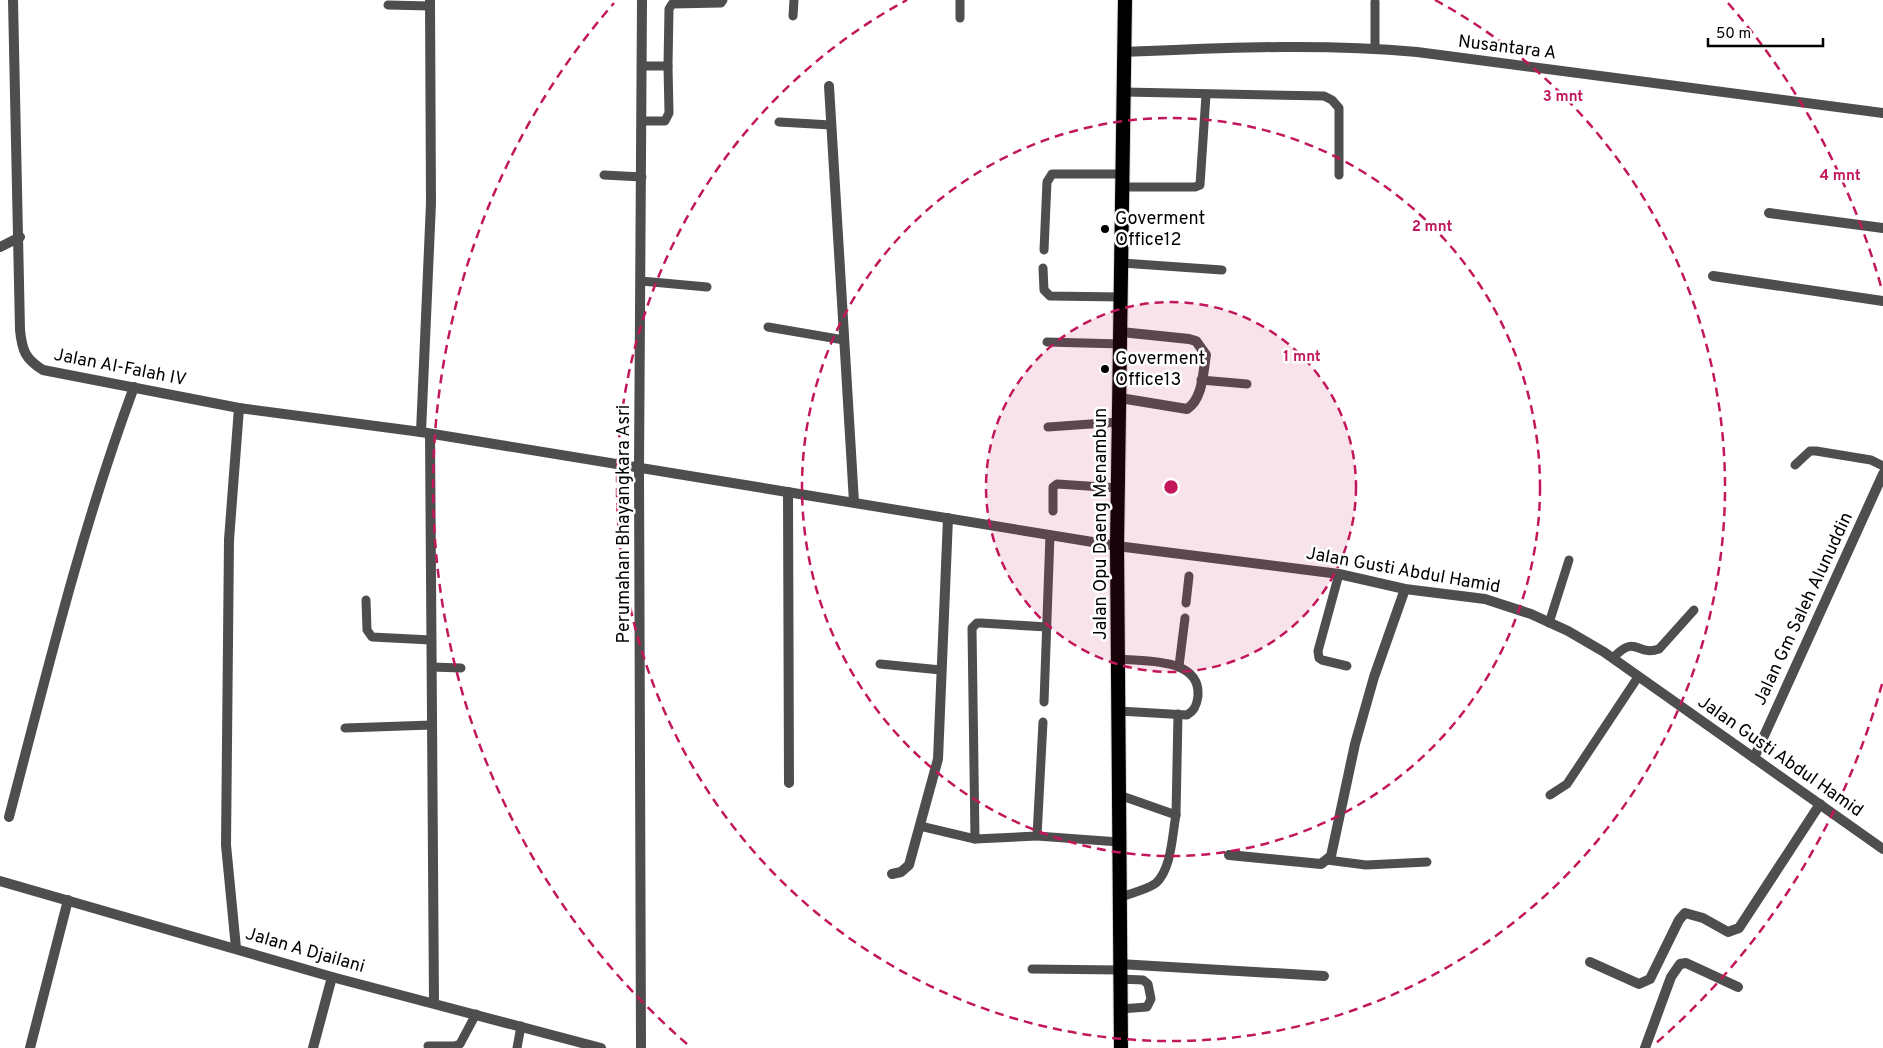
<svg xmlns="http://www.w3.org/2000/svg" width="1883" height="1048" font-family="Overpass,sans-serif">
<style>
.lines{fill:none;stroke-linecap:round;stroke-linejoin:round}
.trunk-casing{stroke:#dbdbdb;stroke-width:16}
.service{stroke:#4e4e4e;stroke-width:9}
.minor{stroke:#4e4e4e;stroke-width:10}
.trunk{stroke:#000;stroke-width:14}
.ring{fill:none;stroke:#c2185b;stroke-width:2.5;stroke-dasharray:9 6}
.poi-dot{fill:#000;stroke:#fff;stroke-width:2}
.labels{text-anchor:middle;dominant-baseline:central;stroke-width:5;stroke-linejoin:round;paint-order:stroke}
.street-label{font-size:18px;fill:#000;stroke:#fff}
.poi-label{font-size:18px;fill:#000;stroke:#fff;text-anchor:start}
.centre{fill:#c2185b;stroke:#fff;stroke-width:2.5}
.ring-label{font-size:15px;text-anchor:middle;font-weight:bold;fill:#c2185b;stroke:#fff;stroke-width:5;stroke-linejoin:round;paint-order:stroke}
</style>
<rect width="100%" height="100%" fill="#fff"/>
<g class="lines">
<defs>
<path id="trunk" d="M1121,1048L1117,546L1125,0"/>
</defs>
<use href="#trunk" class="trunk-casing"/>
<g class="service">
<path d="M960,0V18"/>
<path d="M388,5L430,6"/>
<path d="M793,16L794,0"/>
<path d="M1375,48V2"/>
<path d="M642,66H668L669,113L665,121H642"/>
<path d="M668,66L669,9L672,4L721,3L723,0"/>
<path d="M1124,92L1324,96L1332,100L1339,108V175"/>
<path d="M779,122L831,125"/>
<path d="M604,175L642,177"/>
<path d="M1122,187H1195L1200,185L1206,95"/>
<path d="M1044,250L1047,182L1052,174H1123"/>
<path d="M1122,263L1222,270"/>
<path d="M1043,268L1044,290L1050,296L1121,297"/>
<path d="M641,281L707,287"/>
<path d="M768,327L844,340"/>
<path d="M1047,342L1121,344"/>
<path d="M1201,380L1247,384"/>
<path d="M1048,427L1119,422"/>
<path d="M1795,465L1810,451H1816L1871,460L1883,466"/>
<path d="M1053,511V487L1057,484L1118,488"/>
<path d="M1339,574L1318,651L1319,658L1322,660L1347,666"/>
<path d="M366,600L367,630L372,637L431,640"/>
<path d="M1186,603L1189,576"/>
<path d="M1549,623L1569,560"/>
<path d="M1613,658C1636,633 1637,657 1659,649L1694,610"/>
<path d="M1119,659C1144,662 1201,657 1198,696C1197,704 1195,711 1187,715L1119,711"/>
<path d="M880,664L941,670"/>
<path d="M1179,666L1185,618"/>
<path d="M432,667L461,668"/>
<path d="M1044,702L1050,535"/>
<path d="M1043,722L1037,836L1119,842"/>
<path d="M345,728L432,725"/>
<path d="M1119,795L1176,815C1172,835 1172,868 1156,883C1147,890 1130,893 1119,898"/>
<path d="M1550,795L1567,784L1638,677"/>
<path d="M1176,815L1178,714"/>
<path d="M920,826L975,839L1037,836"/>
<path d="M975,839L972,628L977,623H981L1047,627"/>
<path d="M1327,860L1366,865L1427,862"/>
<path d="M1032,969L1119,970"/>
<path d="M1119,979L1143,980L1148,984L1151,999L1147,1007L1120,1009"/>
<path d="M428,1046H455L460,1044L476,1014"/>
<path d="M517,1048L521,1026"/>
</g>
<g class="minor">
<path d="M13,0L20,330C22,350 25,359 43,370L239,408"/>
<path d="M1125,52C1224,48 1318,43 1417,52L1883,113"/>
<path d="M829,86L854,502"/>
<path d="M1769,213L1883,228"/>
<path d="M0,247L20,237"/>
<path d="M1713,276L1883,301"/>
<path d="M1120,398L1187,409C1203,399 1203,372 1206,355L1196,341L1189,339L1121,332"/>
<path d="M421,432L431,203L430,0"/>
<path d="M430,434L434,1003"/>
<path d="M788,492L789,783"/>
<path d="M1754,758L1883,474"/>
<path d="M9,817C47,672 82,527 134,387"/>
<path d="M1229,855L1321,864L1331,856L1355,744L1374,677L1405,589"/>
<path d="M892,874L901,872L909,865L938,759L948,518"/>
<path d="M0,881L332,977L601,1048"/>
<path d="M236,948L226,845L229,540L239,408L421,432L1117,546L1339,574L1405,589L1485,599L1531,614L1568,631L1604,652L1883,849"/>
<path d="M1590,962L1639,984L1650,979L1679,920L1685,913L1703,918L1728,932L1739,928L1820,804"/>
<path d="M1119,964L1324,976"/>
<path d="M30,1048L68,900"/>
<path d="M313,1048L332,977"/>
<path d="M641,1048L639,468L642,0"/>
<path d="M1645,1048L1671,977L1680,964L1686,963L1738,987"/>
</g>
<use href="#trunk" class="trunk"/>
</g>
<circle cx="1171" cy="487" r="185" fill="#c2185b" fill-opacity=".12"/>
<g class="ring">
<circle cx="1171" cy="487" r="185"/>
<circle cx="1171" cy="487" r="369"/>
<path d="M1435 0A554 554 0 1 1 907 0"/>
<path d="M1882 684A738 738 0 0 1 1655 1044M687 1044A738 738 0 0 1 614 3M1728 3A738 738 0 0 1 1882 290"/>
</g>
<g class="poi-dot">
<circle cx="1105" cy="229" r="5"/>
<circle cx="1105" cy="369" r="5"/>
</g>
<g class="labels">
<g class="street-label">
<text transform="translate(1507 48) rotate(7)">Nusantara A</text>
<text transform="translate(120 368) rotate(11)">Jalan Al-Falah IV</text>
<text transform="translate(624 524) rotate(-90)">Perumahan Bhayangkara Asri</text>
<text transform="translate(1101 524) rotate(-90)">Jalan Opu Daeng Menambun</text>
<text transform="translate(1403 571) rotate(10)">Jalan Gusti Abdul Hamid</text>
<text transform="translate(1804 609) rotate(-65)">Jalan Gm Saleh Alunuddin</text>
<text transform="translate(1780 757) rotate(35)">Jalan Gusti Abdul Hamid</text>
<text transform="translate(305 951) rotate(16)">Jalan A Djailani</text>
</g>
<g class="poi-label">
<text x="1115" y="219">Goverment<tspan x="1115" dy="21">Office12</tspan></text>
<text x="1115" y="359">Goverment<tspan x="1115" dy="21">Office13</tspan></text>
</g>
</g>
<circle cx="1171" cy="487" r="8" class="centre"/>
<g class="ring-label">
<text x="1563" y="101">3 mnt</text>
<text x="1840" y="180">4 mnt</text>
<text x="1432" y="231">2 mnt</text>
<text x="1302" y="361">1 mnt</text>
</g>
<path d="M1708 38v8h115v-8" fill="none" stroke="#000000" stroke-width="2.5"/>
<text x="1716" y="38" font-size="15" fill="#000000" stroke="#ffffff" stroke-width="4" paint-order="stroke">50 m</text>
</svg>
